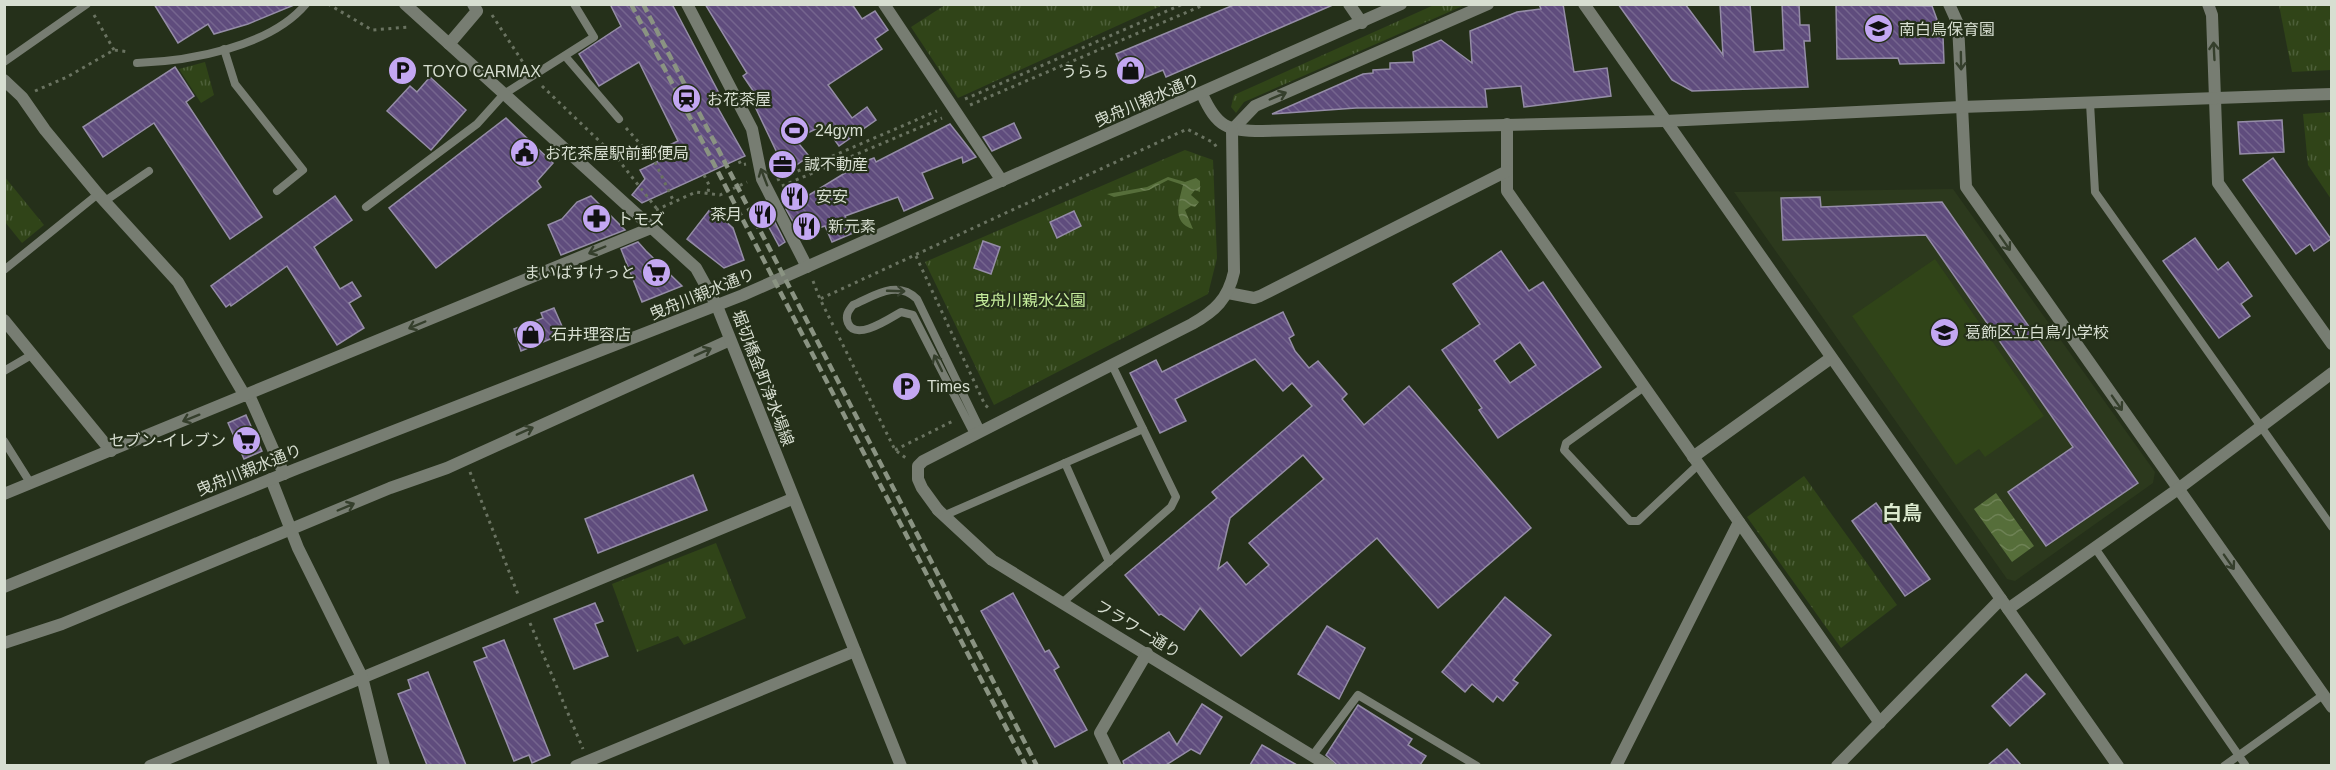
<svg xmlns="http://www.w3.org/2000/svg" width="2336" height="770" font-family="Arial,'Noto Sans JP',sans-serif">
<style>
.built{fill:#2c391d}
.grass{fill:#304418}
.park{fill:url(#park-tufts)}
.water{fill:url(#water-waves)}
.building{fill:url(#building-back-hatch);stroke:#958da7;stroke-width:1.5;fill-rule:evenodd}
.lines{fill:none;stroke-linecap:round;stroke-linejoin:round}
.path{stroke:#6a7361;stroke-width:3;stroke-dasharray:3 4.5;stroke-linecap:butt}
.service{stroke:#777d72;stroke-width:8}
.minor{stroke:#777d72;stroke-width:12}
.tertiary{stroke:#777d72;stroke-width:12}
.rail{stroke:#8a9382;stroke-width:4.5;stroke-dasharray:9 4.5;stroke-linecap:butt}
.oneway{stroke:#353f2c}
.labels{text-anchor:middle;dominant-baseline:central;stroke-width:4.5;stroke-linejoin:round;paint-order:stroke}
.poi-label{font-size:16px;fill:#d7ded1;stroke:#25301a;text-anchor:start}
.street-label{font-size:16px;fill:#d7ded1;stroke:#25301a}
.park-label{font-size:16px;fill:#c4eb9b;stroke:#25301a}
.quarter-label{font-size:20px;font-weight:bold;fill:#dceacf;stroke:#25301a}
</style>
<defs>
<pattern id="park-tufts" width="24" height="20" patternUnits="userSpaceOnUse" patternTransform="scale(1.5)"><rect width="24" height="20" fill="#304418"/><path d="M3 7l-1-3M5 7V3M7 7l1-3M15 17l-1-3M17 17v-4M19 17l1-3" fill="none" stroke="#4d5f39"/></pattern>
<pattern id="water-waves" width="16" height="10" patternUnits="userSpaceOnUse" patternTransform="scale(1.5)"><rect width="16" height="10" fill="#566e3a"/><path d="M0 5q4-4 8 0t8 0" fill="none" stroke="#6e8255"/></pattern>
<pattern id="building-back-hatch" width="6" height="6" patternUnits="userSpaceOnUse" patternTransform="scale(1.5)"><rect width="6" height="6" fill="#5f4c7d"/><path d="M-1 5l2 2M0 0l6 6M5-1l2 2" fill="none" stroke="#75658e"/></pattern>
</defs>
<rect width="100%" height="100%" fill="#25301a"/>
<path class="built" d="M1953,189L2155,472L2153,483L2015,581L2007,579L1734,192Z"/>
<path class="grass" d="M1935,259L2044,416L1985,457L1979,449L1956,465L1852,316Z"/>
<g class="park">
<path d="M945,5V4L1163,5L958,98L911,27Z"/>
<path d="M1434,5H1465L1244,102L1236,113L1231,107L1234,95Z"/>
<path d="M2279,5H2331V70L2292,72Z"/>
<path d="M205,62L214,95L201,103L179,69Z"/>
<path d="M2331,112H2332L2331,199L2308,165L2303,114Z"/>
<path d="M1185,150L1213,160L1217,258L1208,294L994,405L925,262Z"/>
<path d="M4,176L44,225L22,243L5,222Z"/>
<path d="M1804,476L1897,605L1841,648L1747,517Z"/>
<path d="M716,543L746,618L684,645L678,636L637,652L612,584Z"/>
</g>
<g class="water">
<path d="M1168,177L1185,182L1196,178L1200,181V192L1195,190L1191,195L1199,202L1195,207L1191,206L1185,210L1193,229C1171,223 1179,201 1183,185L1168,180L1149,190L1114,197L1107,194L1147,187Z"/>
<path d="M1996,493L2034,546L2012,562L1974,509Z"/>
</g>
<g class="building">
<path d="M154,4H294V5L248,24L214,34L208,24L178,43Z"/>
<path d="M610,4H672L721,97L714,101L745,156L642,203L632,195L645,179L640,170L663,159L660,154L667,151L665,147L678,141L639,62L599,86L579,54L621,26Z"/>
<path d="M705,4H852L862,19L875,11L888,30L875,39L882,49L828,85L852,118L867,107L876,120L839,146L824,125L795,139L809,156L778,178L771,160L779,157L751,98L756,95L743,76L747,73Z"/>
<path d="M1236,4H1335L1166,77L1163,70L1129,84L1116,54Z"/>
<path d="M1539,4H1563L1574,72L1607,68L1611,96L1524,107L1521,86L1485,89L1487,107L1356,108L1272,114L1363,74L1373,73V70L1390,69V63L1414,62L1413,52L1441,40L1472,63L1470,31L1517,12L1541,9Z"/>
<path d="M1618,4H1685L1723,55L1720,4H1750L1754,52L1784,50L1782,4H1799L1800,25H1809L1810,41H1804L1808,87L1692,91L1672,80Z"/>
<path d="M1836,4L1932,6L1943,36L1944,63L1900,64L1898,58L1837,59Z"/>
<path d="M175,67L194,96L186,102L262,217L230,239L154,123L103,157L83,127Z"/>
<path d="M430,77L466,110L431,150L387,111L410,86L417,92Z"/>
<path d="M506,118L553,163L537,181L541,187L436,268L389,208Z"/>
<path d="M2282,120L2284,152L2240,154L2238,122Z"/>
<path d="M1014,123L1021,138L992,151L983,137Z"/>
<path d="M950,124L976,157L963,163L962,157L922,173L933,198L904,211L898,197L845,216L853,233L832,242L825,226L800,234L786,209L863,162L874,158L876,162Z"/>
<path d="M2273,158L2331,239L2314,251L2310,244L2296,254L2243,180Z"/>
<path d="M335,196L352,220L314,247L340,289L352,282L361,296L349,303L364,328L337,345L287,266L231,306L230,304L226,307L211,286Z"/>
<path d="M591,196L625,230L561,255L548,225L562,219L577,202Z"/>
<path d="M1820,197L1821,207L1942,202L2138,483L2046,546L2008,492L2073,447L1926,235L1783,240L1781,198Z"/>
<path d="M764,201L785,242L779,246L757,205Z"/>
<path d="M711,208L733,228L744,260L724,268L687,239Z"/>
<path d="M1074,211L1081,226L1057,238L1050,222Z"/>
<path d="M2195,238L2218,270L2228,262L2252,296L2241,304L2250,316L2219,338L2163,261Z"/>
<path d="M983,241L1000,247L991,274L974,268Z"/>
<path d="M638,242L646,251L682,286L642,302L621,249Z"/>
<path d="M1501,251L1529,291L1543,282L1601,367L1498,438L1479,410L1482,408L1442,350L1480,324L1453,284ZM1520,342L1536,365L1510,383L1494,361Z"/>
<path d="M554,308L565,333L521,351L514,329L543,318L541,313Z"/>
<path d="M1283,312L1294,335L1289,338L1295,351L1309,368L1318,361L1347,394L1342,399L1364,425L1409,386L1531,528L1438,608L1377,538L1241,656L1200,608L1184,630L1161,614L1159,615L1125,575L1217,498L1212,492L1312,406L1292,383L1283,391L1255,359L1175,399L1186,421L1160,433L1130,373L1156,360L1162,372ZM1303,455L1324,479L1249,543L1269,565L1246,585L1227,562L1218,569L1230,518Z"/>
<path d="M246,415L262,451L244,459L228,423Z"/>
<path d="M693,475L707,510L598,553L585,519Z"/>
<path d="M1876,503L1930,579L1905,596L1852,521Z"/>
<path d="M1013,593L1045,652L1049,650L1059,667L1054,670L1087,730L1055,747L981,611Z"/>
<path d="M1505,597L1551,635L1513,680L1518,683L1503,701L1497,696L1493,702L1472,684L1465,692L1442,672Z"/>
<path d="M595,603L603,621L595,624L608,656L574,669L554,619Z"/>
<path d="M1327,626L1365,648L1339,699L1298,674Z"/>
<path d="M504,640L550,755L532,763L529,755L514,761L474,662L487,657L483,648Z"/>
<path d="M428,672L466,765H427L398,694L411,689L408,680Z"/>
<path d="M2026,674L2045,694L2010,726L1992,706Z"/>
<path d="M1202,704L1222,717L1200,754L1191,749L1166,765H1124L1123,761L1169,732L1177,745Z"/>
<path d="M1358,705L1412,739L1408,745L1426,756L1420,765H1337L1326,755Z"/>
<path d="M1262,745L1297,765H1250Z"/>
<path d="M2007,749L2021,765H1988Z"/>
</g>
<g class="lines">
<g class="path">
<path d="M328,4L372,30L408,27"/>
<path d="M94,15L114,50"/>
<path d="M492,15L526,67"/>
<path d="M542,86L617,158L657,209"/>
<path d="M35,91L67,77L114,50L129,52"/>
<path d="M965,99L1183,4"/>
<path d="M970,105L1206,4"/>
<path d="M626,128L653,158L674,202"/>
<path d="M739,161L741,165L746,164"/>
<path d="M704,175L709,185L708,193"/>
<path d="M777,180L937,111"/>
<path d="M782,186L942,118"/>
<path d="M656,210L696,192L720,195L747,182"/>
<path d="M916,256L985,405L991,410"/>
<path d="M813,281L820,299"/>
<path d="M833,325L820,299L1187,129L1214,143L1217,148"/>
<path d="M836,331L895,450L906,458"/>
<path d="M895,450L953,421"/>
<path d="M470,472L519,597"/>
<path d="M530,623L583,749"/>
</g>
<g class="service">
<path d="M224,49L235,84L303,170L277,191"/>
<path d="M565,56L619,119"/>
<path d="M4,62L87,4"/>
<path d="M137,63C190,61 270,47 306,4"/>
<path d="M2090,103L2095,192L2332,527"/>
<path d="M105,201L149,171"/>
<path d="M366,207L477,124L504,94L594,37L574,4"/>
<path d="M4,270L98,194"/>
<path d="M4,371L33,354"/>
<path d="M1644,387L1566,443L1564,450L1630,521H1638L1699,464"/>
<path d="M974,434L913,315L901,312C890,318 856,342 848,323C845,316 848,311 853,305C874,296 897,279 917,299L981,431"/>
<path d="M4,441L31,484"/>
<path d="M1065,463L1109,562"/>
<path d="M943,516L1143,429"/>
<path d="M2095,548L2246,766"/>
<path d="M1062,603L1171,507L1176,497L1112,365"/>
<path d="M1313,755L1358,695L1477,766"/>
<path d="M2224,766L2323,695"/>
</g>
<g class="minor">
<path d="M687,4L752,129L762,179L807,267"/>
<path d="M884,4L1002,181"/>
<path d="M1349,4L1362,23"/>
<path d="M1949,4L1958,24L1966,187L2332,707"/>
<path d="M2208,4L2212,15L2218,183L2332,344"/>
<path d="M449,44L477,11L473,4"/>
<path d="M4,80L22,97L45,130L98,194L178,282L245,396"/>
<path d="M1507,124V191L1880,723"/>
<path d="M1232,130L1255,106L1488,4"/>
<path d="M1228,293L1254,298L1260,296L1507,171"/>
<path d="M4,320L111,451"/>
<path d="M249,395L284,474"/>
<path d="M1693,457L1831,358"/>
<path d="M4,494L651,228"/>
<path d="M938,510L992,560L1329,766"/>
<path d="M2008,609L2178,489L2332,373"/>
<path d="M4,643L62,624L390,488L447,468L730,340"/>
<path d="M150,766L792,499"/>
<path d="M576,766L855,651"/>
<path d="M1116,766L1100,733L1147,653"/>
<path d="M1616,766L1739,522"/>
<path d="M1837,766L2001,599"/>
</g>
<g class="tertiary">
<path d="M405,4L696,268L717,306L901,766"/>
<path d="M1584,4L2118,766"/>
<path d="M1202,94C1217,127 1227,131 1262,131L1665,121L1961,107L2332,94"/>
<path d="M271,479L298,548L362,677L384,766"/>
<path d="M938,510L922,488L918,479V466L923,461L1192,324C1215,311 1228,299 1234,272L1232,130"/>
<path d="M4,587L296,469L743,295L1401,4"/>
</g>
<g class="rail">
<path d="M631,4L1026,766"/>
<path d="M643,4L1037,766"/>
</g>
</g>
<defs><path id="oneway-shaft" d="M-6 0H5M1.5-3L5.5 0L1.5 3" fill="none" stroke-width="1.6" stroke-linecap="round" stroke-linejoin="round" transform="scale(1.5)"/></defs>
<g class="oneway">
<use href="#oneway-shaft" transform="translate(2214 51) rotate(-93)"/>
<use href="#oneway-shaft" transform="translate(1961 61) rotate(89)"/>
<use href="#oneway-shaft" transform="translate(1278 96) rotate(-23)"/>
<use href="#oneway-shaft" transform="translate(764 177) rotate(-111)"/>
<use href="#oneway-shaft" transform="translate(2005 243) rotate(55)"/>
<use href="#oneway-shaft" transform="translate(597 250) rotate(157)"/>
<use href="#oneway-shaft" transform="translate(896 291) rotate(2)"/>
<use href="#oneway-shaft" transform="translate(417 325) rotate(157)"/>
<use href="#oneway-shaft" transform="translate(703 352) rotate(-24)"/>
<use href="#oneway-shaft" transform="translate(938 363) rotate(-116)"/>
<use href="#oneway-shaft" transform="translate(2117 403) rotate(55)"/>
<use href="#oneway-shaft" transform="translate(191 418) rotate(158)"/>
<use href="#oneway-shaft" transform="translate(525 431) rotate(-24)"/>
<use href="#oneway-shaft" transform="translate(346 507) rotate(-23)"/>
<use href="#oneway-shaft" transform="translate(2229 562) rotate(55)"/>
</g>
<defs>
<symbol id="school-disc" viewBox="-11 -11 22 22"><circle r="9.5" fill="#c3a7f2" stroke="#25301a"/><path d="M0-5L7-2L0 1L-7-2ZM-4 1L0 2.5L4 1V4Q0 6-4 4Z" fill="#111"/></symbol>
<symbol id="parking-disc" viewBox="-11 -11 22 22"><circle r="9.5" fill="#c3a7f2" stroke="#25301a"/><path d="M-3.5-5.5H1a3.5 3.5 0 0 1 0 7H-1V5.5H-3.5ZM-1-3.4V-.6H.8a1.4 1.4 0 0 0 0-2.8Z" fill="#111"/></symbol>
<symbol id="shop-disc" viewBox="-11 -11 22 22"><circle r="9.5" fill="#c3a7f2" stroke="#25301a"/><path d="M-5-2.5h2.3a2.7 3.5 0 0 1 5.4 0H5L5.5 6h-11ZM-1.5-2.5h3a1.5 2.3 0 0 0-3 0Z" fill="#111"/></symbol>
<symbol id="station-disc" viewBox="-11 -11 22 22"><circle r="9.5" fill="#c3a7f2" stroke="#25301a"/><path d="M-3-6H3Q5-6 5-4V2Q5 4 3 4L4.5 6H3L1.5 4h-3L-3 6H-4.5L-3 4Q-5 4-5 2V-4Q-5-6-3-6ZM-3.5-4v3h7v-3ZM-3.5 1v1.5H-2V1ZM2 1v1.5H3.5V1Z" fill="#111"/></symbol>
<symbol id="stadium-disc" viewBox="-11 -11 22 22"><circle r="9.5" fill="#c3a7f2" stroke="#25301a"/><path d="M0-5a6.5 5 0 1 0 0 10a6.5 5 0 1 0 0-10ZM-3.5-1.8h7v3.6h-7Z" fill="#111"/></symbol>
<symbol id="civic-disc" viewBox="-11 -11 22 22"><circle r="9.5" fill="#c3a7f2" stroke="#25301a"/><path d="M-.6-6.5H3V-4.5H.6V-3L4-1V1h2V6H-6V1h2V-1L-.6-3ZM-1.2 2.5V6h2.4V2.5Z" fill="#111"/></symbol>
<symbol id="office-disc" viewBox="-11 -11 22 22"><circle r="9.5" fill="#c3a7f2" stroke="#25301a"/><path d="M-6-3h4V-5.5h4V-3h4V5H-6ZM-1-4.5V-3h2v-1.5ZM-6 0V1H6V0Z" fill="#111"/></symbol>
<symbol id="restaurant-disc" viewBox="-11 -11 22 22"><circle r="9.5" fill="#c3a7f2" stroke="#25301a"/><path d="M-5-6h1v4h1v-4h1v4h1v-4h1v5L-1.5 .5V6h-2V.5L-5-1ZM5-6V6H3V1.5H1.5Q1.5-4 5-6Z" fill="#111"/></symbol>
<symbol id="pharmacy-disc" viewBox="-11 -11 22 22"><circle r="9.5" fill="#c3a7f2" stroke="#25301a"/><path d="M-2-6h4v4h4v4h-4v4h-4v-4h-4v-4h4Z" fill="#111"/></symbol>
<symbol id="supermarket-disc" viewBox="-11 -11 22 22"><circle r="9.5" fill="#c3a7f2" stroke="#25301a"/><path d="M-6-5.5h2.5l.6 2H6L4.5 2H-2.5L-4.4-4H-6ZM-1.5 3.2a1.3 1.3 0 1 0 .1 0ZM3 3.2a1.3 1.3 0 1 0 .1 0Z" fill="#111"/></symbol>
</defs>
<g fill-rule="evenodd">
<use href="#school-disc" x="1862" y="12" width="33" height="33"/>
<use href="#parking-disc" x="386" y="54" width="33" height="33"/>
<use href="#shop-disc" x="1114" y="54" width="33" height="33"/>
<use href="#station-disc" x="670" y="82" width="33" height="33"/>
<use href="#stadium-disc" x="778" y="114" width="33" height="33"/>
<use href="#civic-disc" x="508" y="136" width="33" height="33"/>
<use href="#office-disc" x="766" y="148" width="33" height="33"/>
<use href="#restaurant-disc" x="778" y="180" width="33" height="33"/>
<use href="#restaurant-disc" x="746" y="198" width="33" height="33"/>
<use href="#pharmacy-disc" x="580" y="202" width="33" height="33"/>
<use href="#restaurant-disc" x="790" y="210" width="33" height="33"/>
<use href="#supermarket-disc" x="640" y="256" width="33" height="33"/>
<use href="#school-disc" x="1928" y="316" width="33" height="33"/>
<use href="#shop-disc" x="514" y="318" width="33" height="33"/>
<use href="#parking-disc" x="890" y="370" width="33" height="33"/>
<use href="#supermarket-disc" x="230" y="424" width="33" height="33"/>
</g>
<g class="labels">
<g class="poi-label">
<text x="1899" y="29">南白鳥保育園</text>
<text x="423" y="71">TOYO CARMAX</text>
<text x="1109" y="71" text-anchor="end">うらら</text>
<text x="707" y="99">お花茶屋</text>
<text x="815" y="130">24gym</text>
<text x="545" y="153">お花茶屋駅前郵便局</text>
<text x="804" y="164">誠不動産</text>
<text x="816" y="196">安安</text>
<text x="742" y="214" text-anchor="end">茶月</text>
<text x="617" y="219">トモズ</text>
<text x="828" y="226">新元素</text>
<text x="636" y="272" text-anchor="end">まいばすけっと</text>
<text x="1965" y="332">葛飾区立白鳥小学校</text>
<text x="551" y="334">石井理容店</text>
<text x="927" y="386">Times</text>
<text x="226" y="440" text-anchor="end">セブン-イレブン</text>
</g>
<g class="street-label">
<text transform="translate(1147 100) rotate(-23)">曳舟川親水通り</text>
<text transform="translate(702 294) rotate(-22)">曳舟川親水通り</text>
<text transform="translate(763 378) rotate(69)">堀切橋金町浄水場線</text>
<text transform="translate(249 470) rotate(-22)">曳舟川親水通り</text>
<text transform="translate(1138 629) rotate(31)">フラワー通り</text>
</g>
<g class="park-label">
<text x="1030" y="300">曳舟川親水公園</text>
</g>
<g class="quarter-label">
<text x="1902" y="513">白鳥</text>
</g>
</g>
<rect width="2336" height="770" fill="none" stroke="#d7ded1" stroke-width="12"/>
</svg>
